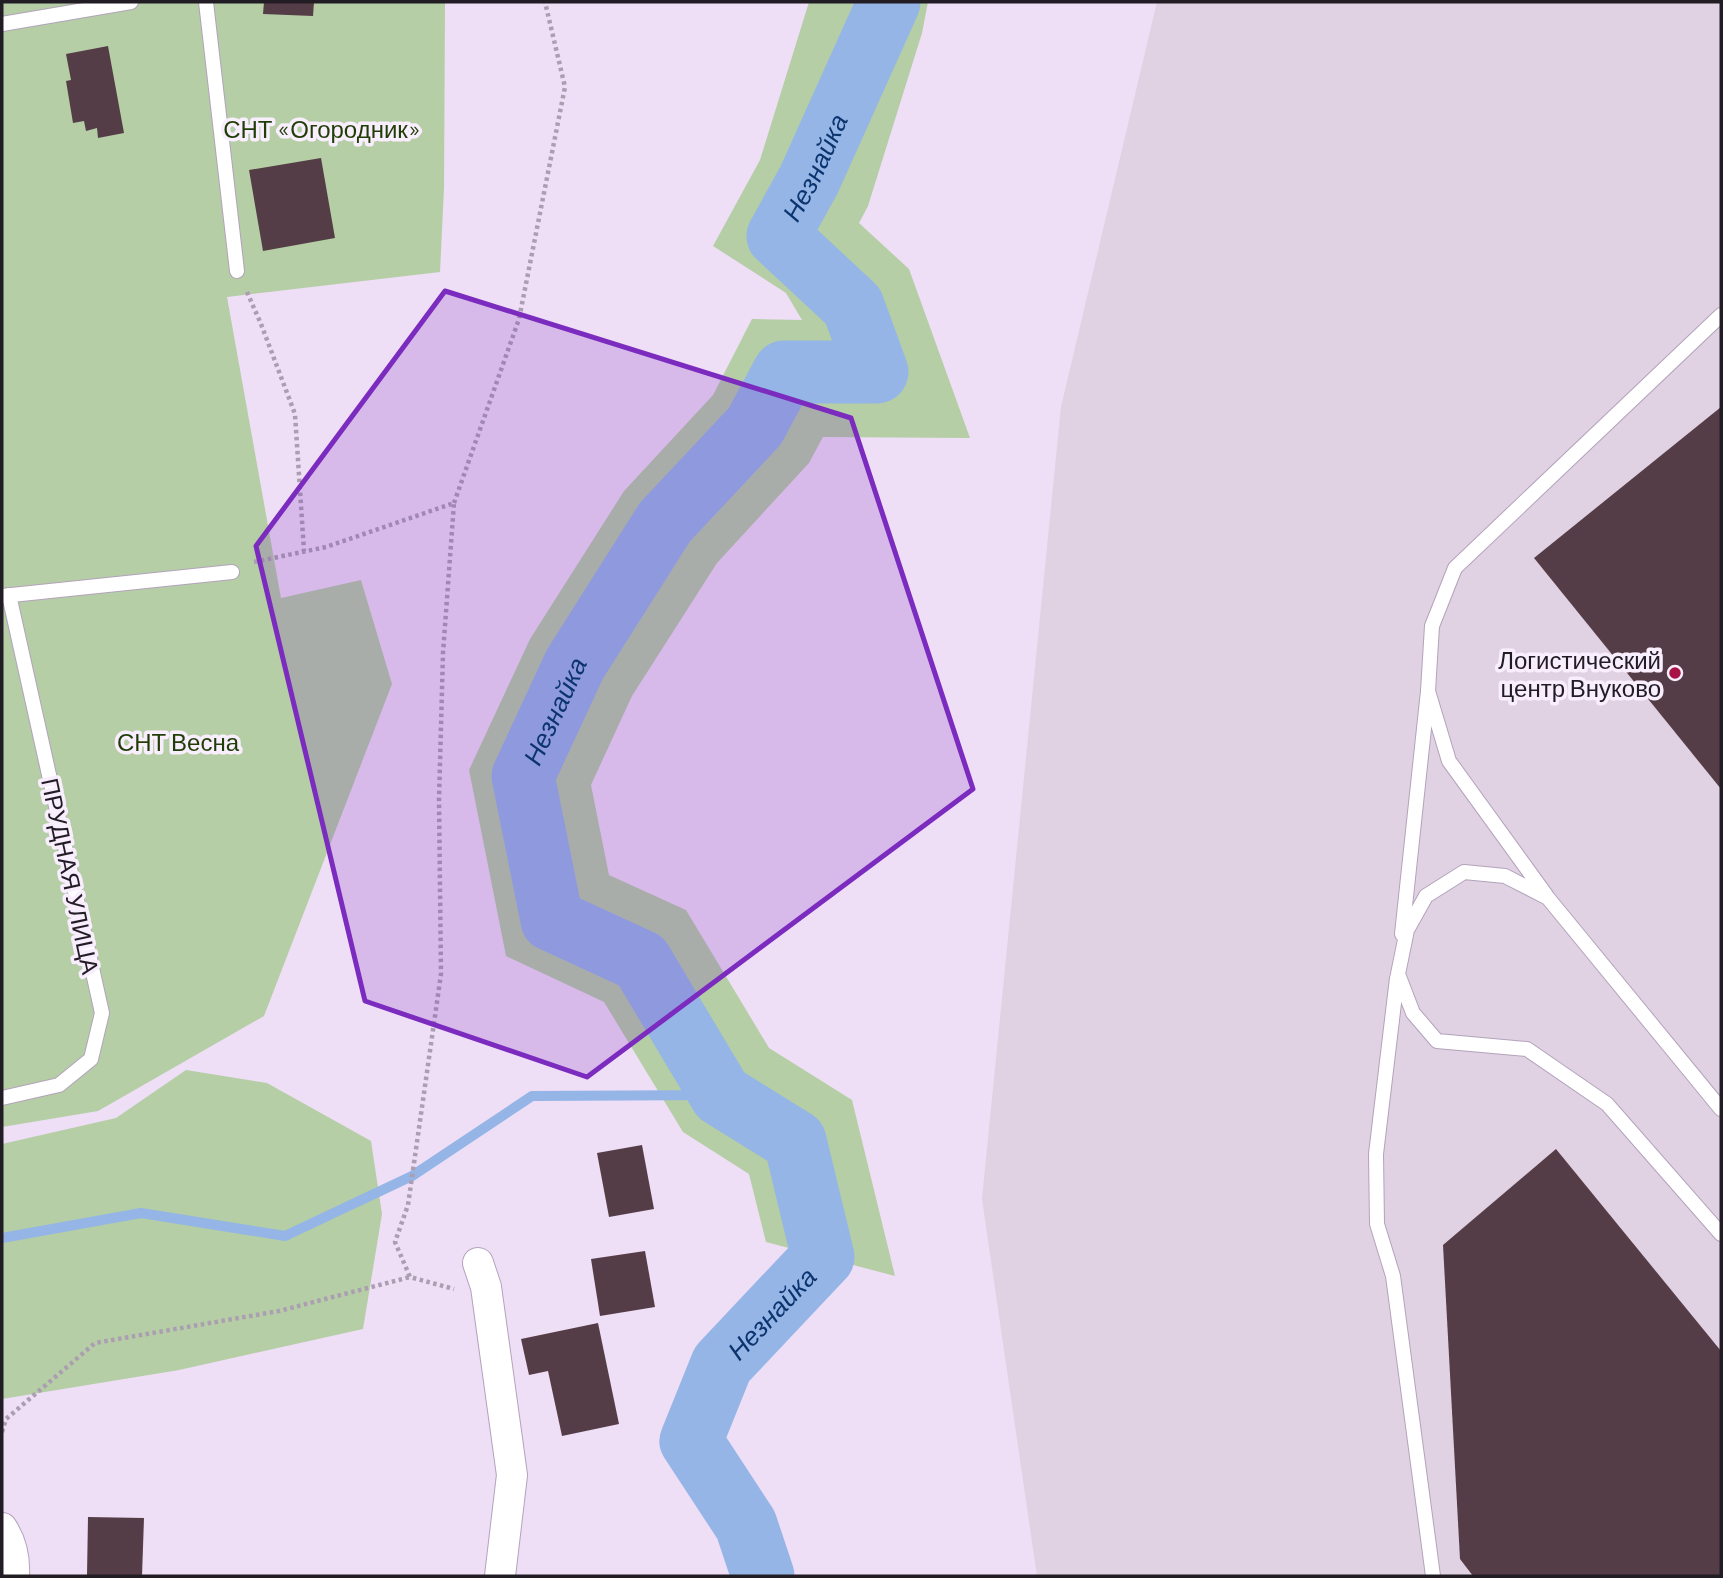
<svg xmlns="http://www.w3.org/2000/svg" width="1723" height="1578" font-family="Barlow,sans-serif">
<style>
.industrial{fill:#e0d1e3}
.green{fill:#b5cea6}
.lines{fill:none;stroke-linecap:round;stroke-linejoin:round}
.stream{stroke:#94b5e6;stroke-width:10}
.river{stroke:#94b5e6;stroke-width:63}
.building{fill:#553d47}
.lane-casing{stroke:#b3a3bb;stroke-width:16}
.street-casing{stroke:#b3a3bb;stroke-width:32}
.path{stroke:#ab9eb1;stroke-width:4.5;stroke-dasharray:3.5 3.5;stroke-linecap:butt}
.lane{stroke:#fff;stroke-width:14}
.street{stroke:#fff;stroke-width:30}
.marked{fill:#7b2cbf;fill-opacity:0.2;stroke:#7b2cbf;stroke-width:5;stroke-linejoin:round}
.poi-dot{fill:#a81244;stroke:#f8eefd;stroke-width:2.5}
.labels{text-anchor:middle;dominant-baseline:central;stroke-width:7;stroke-linejoin:round;paint-order:stroke}
.park-label{font-size:24px;fill:#1f3d05;stroke:#f8eefd}
.poi-label{font-size:24px;fill:#221c25;stroke:#f8eefd;text-anchor:end}
.street-label{font-size:24px;fill:#221c25;stroke:#f8eefd}
.water-label{font-size:26px;font-style:italic;fill:#0c356f;stroke:#f8eefd}
</style>
<rect width="100%" height="100%" fill="#eedef6"/>
<path class="industrial" d="M1157,2H1721V1576H1037L982,1199L1061,407Z"/>
<g class="green">
<path d="M2,2H445L444,188L440,272L227,297L281,598L361,580L392,684L264,1016L98,1111L2,1127Z"/>
<path d="M809,2H928L922,33L868,206L859,223L909,269L970,438L823,437L809,463L717,563L632,696L591,785L609,875L686,910L769,1048L852,1100L895,1276L766,1242L749,1174L683,1132L604,1002L506,956L469,770L530,639L624,491L713,395L752,319L802,320L786,293L713,246L760,160Z"/>
<path d="M186,1070L267,1083L371,1141L382,1214L363,1329L179,1370L2,1399V1144L116,1118Z"/>
</g>
<g class="lines">
<path class="stream" d="M2,1238L141,1213L285,1236L412,1176L532,1096L721,1095"/>
<path class="river" id="s1" d="M763,1576L746,1525L691,1441L722,1364L823,1257L795,1141L721,1095L641,961L552,920L523,776L575,664L665,522L755,426L784,372H877L853,306L778,236L809,180L889,2"/>
</g>
<g class="building">
<path d="M264,2H314L313,16L263,14Z"/>
<path d="M108,46L124,133L98,138L97,128L86,131L84,121L73,123L66,81L71,80L66,54Z"/>
<path d="M321,158L335,238L263,251L249,170Z"/>
<path d="M1721,407V789L1534,558Z"/>
<path d="M642,1145L654,1209L609,1217L597,1153Z"/>
<path d="M1556,1149L1721,1351V1576H1473L1460,1559L1443,1245Z"/>
<path d="M645,1251L655,1307L600,1316L591,1259Z"/>
<path d="M598,1323L619,1424L562,1436L548,1371L529,1375L521,1339Z"/>
<path d="M88,1517L144,1518L142,1576H87Z"/>
</g>
<g class="lines">
<defs>
<g id="lane">
<path d="M206,2L237,271"/>
<path d="M2,24L131,2"/>
<path d="M2,596L232,572"/>
<path d="M1546,895L1449,761L1428,691L1432,626L1455,568L1721,315"/>
<path d="M1402,934L1428,691"/>
<path d="M1397,978L1376,1154L1377,1224L1393,1276L1433,1576"/>
<path d="M2,1098L59,1085L91,1059L102,1013L9,595"/>
<path d="M1721,1109L1548,898L1505,876L1464,872L1426,896L1407,930L1398,974L1413,1013L1437,1041L1527,1049L1607,1104L1721,1234"/>
</g>
<g id="street">
<path d="M478,1263L486,1287L512,1475L500,1576"/>
<path d="M2,1528C12,1543 15,1559 14,1576"/>
</g>
</defs>
<use href="#lane" class="lane-casing"/>
<use href="#street" class="street-casing"/>
<g class="path">
<path d="M247,292L261,324L295,414L304,551"/>
<path d="M454,503L519,319L565,87L545,2"/>
<path d="M254,562L326,547L454,503L443,653L439,800L441,974L408,1205L395,1242L410,1277L454,1289"/>
<path d="M2,1432L6,1419L95,1343L279,1311L410,1277"/>
</g>
<use href="#lane" class="lane"/>
<use href="#street" class="street"/>
</g>
<path class="marked" d="M445,291L851,418L973,789L587,1077L365,1001L256,546Z"/>
<circle class="poi-dot" cx="1675" cy="673" r="7"/>
<g class="labels">
<g class="park-label">
<text x="322" y="128">СНТ «Огородник»</text>
<text x="178" y="741">СНТ Весна</text>
</g>
<g class="poi-label">
<text x="1661" y="659">Логистический<tspan x="1661" dy="28">центр Внуково</tspan></text>
</g>
<g class="street-label">
<text transform="translate(71 876) rotate(78)">ПРУДНАЯ УЛИЦА</text>
</g>
<g class="water-label">
<text stroke="none"><textPath href="#s1" startOffset="1820">Незнайка</textPath></text>
<text stroke="none"><textPath href="#s1" startOffset="1064">Незнайка</textPath></text>
<text stroke="none"><textPath href="#s1" startOffset="308">Незнайка</textPath></text>
</g>
</g>
<rect width="1723" height="1578" fill="none" stroke="#221c25" stroke-width="7"/>
</svg>
